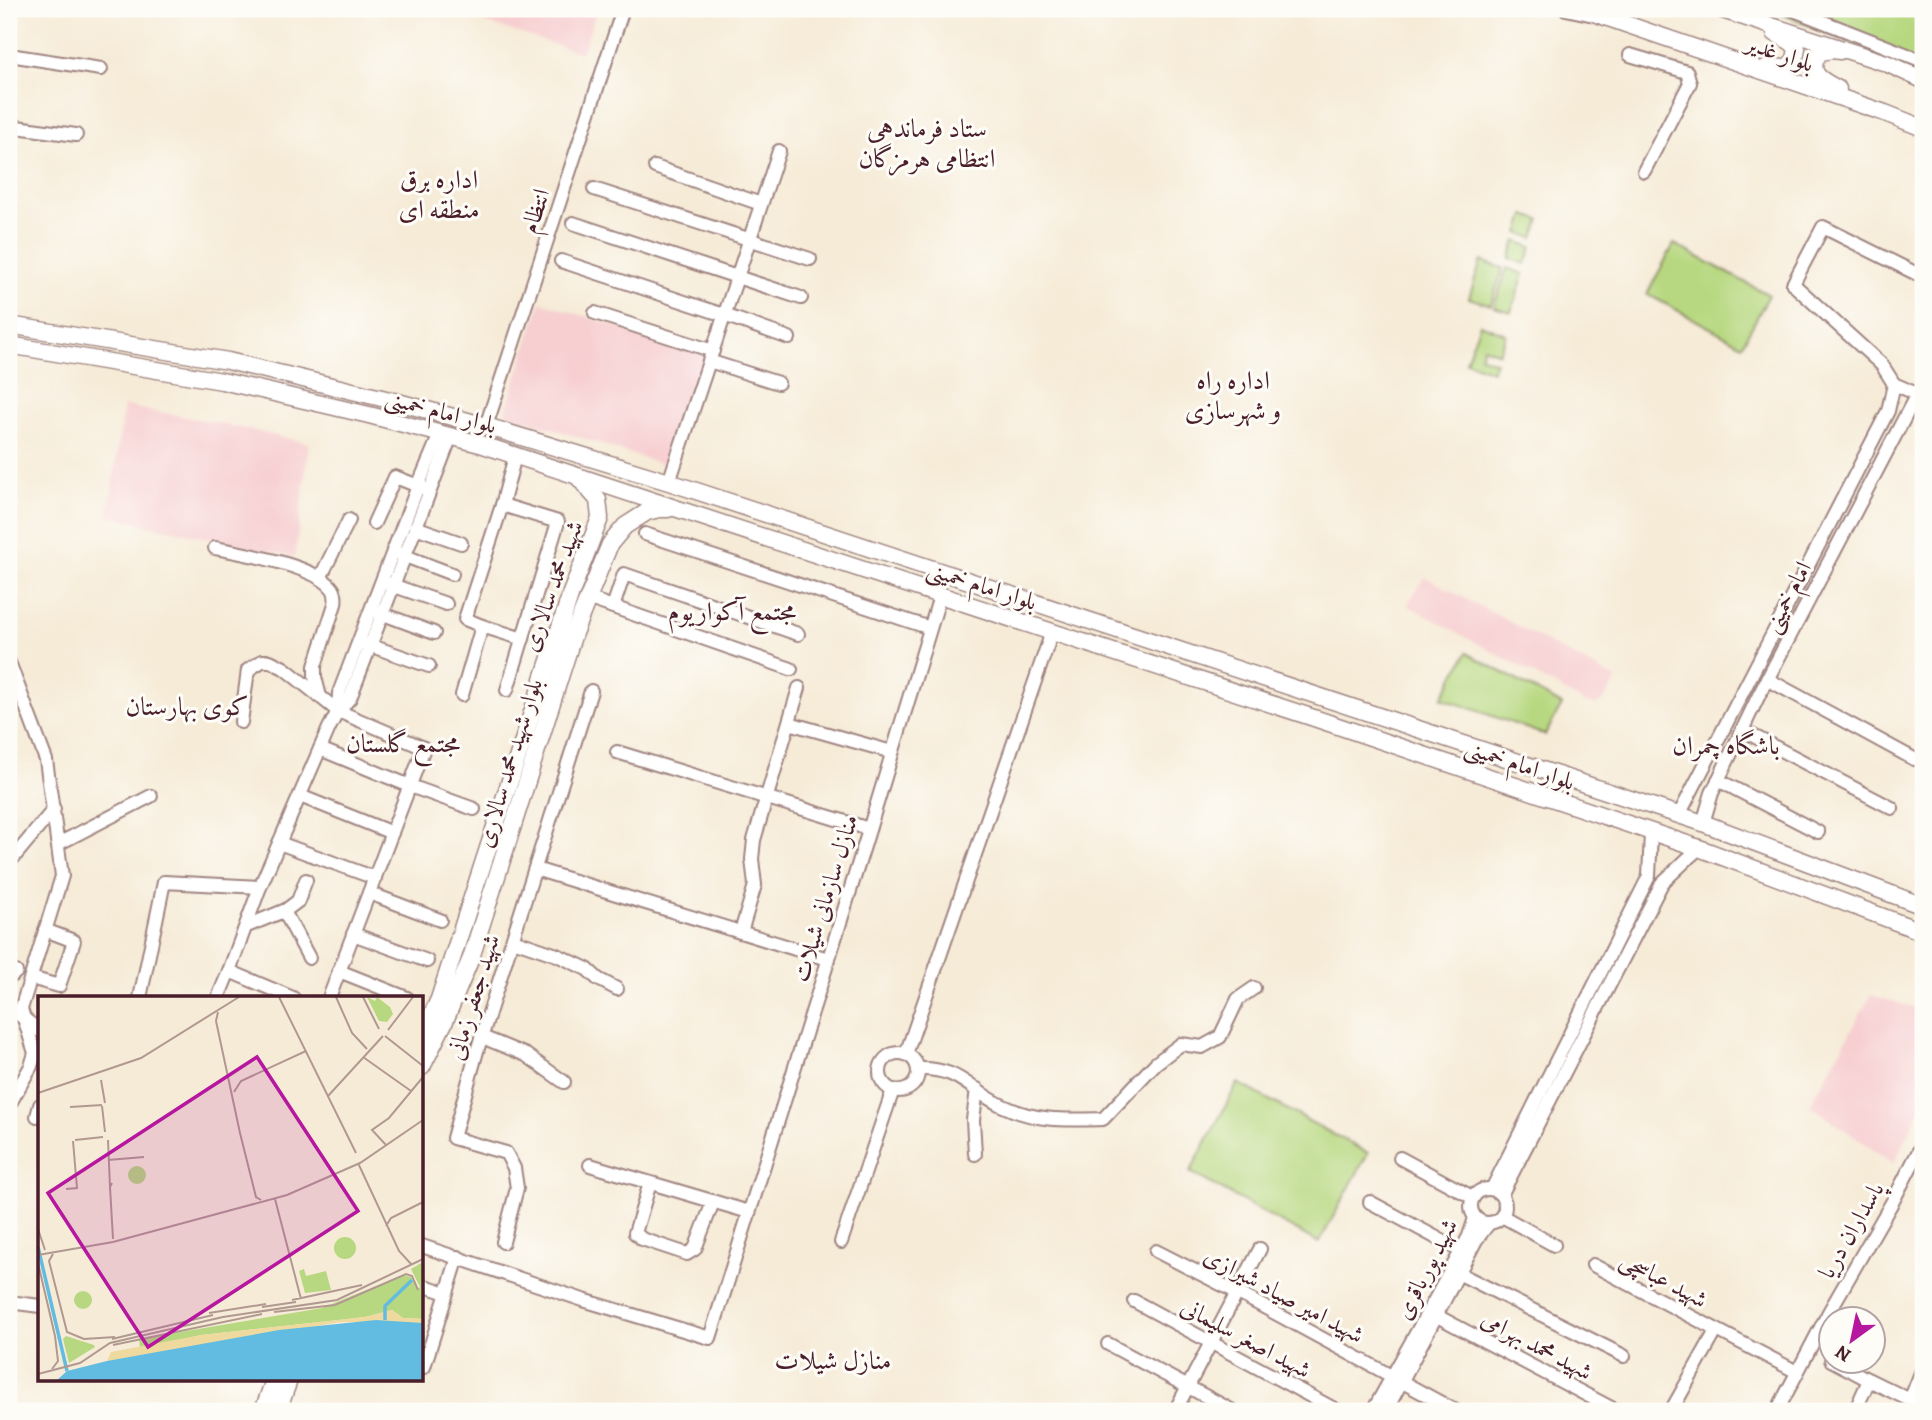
<svg xmlns="http://www.w3.org/2000/svg" width="1932" height="1420" font-family="Alegreya,Amiri,serif">
<style>
.built{fill:#f7cfd1}
.green{fill:#b7d880;stroke:#807c56;stroke-width:2}
.lines{fill:none;stroke-linecap:round;stroke-linejoin:round}
.minor-casing{stroke:#a08581;stroke-width:16}
.major-casing{stroke:#a08581;stroke-width:19}
.minor{stroke:#fff;stroke-width:12}
.major{stroke:#fff;stroke-width:16}
.labels{text-anchor:middle;dominant-baseline:central;stroke-width:6;stroke-linejoin:round;paint-order:stroke}
.street-label{font-size:24px;fill:#4a1f2b;stroke:#fdfcf7}
.neighbourhood-label{font-size:26px;fill:#4a1f2b;stroke:#fdfcf7}
.inset-river{fill:none;stroke:#62bbe0;stroke-width:3.5}
.inset-road{fill:none;stroke:#b19992;stroke-width:2}
.view{fill:#b5179e;fill-opacity:0.15;stroke:#b5179e;stroke-width:3.5}
.inset-edge{fill:none;stroke:#4a1f2b;stroke-width:3.5}
</style>
<rect width="100%" height="100%" fill="#fdfcf7"/>
<filter id="ink" filterUnits="userSpaceOnUse"><feTurbulence type="fractalNoise" baseFrequency=".0143" numOctaves="2"/><feDisplacementMap in="SourceGraphic" scale="14" xChannelSelector="R" yChannelSelector="G"/><feConvolveMatrix kernelMatrix="1 2 1 2 8 2 1 2 1" color-interpolation-filters="sRGB"/></filter>
<filter id="wash" filterUnits="userSpaceOnUse"><feTurbulence type="fractalNoise" baseFrequency=".00686" numOctaves="4" result="noise"/><feDisplacementMap in="SourceGraphic" scale="28" xChannelSelector="R" yChannelSelector="G"/><feGaussianBlur stdDeviation="1.57" result="paint"/><feColorMatrix in="noise" values="0 0 0 0 0 0 0 0 0 0 0 0 0 0 0 0 0 1.4 0 .05"/><feComposite in="paint" operator="in"/></filter>
<g filter="url(#wash)">
<rect width="100%" height="100%" fill="#f6ebd7"/>
<g class="built">
<path d="M442,9H597L582,53Z"/>
<path d="M541,302L707,356L671,467L505,413Z"/>
<path d="M124,406L213,422L309,443L295,557L108,516Z"/>
<path d="M1425,577L1616,679L1604,700L1597,705L1586,703L1407,605Z"/>
<path d="M1871,995L1923,1010V1103L1894,1164L1810,1105Z"/>
</g>
<g class="green">
<path d="M1765,9H1923V73L1781,14Z"/>
<path d="M1525,215L1540,220L1534,238L1519,233Z"/>
<path d="M1516,241L1532,247L1526,264L1510,259Z"/>
<path d="M1674,244L1769,295L1742,345L1647,294Z"/>
<path d="M1481,261L1503,268L1491,305L1469,298Z"/>
<path d="M1507,268L1524,274L1511,312L1494,307Z"/>
<path d="M1480,324L1506,334L1499,353L1483,347L1480,356L1496,362L1492,371L1466,361Z"/>
<path d="M1467,653L1562,705L1545,735L1442,698Z"/>
<path d="M1238,1083L1368,1153L1319,1243L1190,1172Z"/>
</g>
</g>
<g filter="url(#ink)">
<g class="lines">
<defs>
<g id="minor">
<path d="M1566,9L1589,14"/>
<path d="M1791,9L1923,61"/>
<path d="M9,55L101,69"/>
<path d="M1630,55L1687,72L1690,83L1644,171"/>
<path d="M9,126L76,135"/>
<path d="M655,167L761,204"/>
<path d="M594,189L810,259"/>
<path d="M573,223L801,298"/>
<path d="M561,261L724,315L789,338"/>
<path d="M595,313L713,351"/>
<path d="M709,361L778,383"/>
<path d="M1923,394H1917L1894,384L1882,365L1793,284L1823,227L1923,277"/>
<path d="M486,426L623,9"/>
<path d="M669,482L779,151"/>
<path d="M502,505L558,522L507,690"/>
<path d="M374,523L395,477L426,489"/>
<path d="M415,527L461,543"/>
<path d="M645,534L930,628"/>
<path d="M215,548C242,553 317,566 333,589C336,594 336,598 335,604L315,666V677L320,697"/>
<path d="M397,553L452,574"/>
<path d="M320,578L349,520"/>
<path d="M386,583L446,604"/>
<path d="M587,598L791,669"/>
<path d="M613,607L624,574L798,634"/>
<path d="M375,611L434,633"/>
<path d="M482,626L523,639"/>
<path d="M363,643L429,666"/>
<path d="M9,662L46,760L62,876L21,1009L35,1053L31,1066L9,1105"/>
<path d="M1767,679L1914,759"/>
<path d="M462,695L482,626L465,619L502,505L515,456"/>
<path d="M338,711L339,693L418,486L440,434"/>
<path d="M241,722L248,670L262,661H270L284,668L338,711L424,748L329,998"/>
<path d="M789,723L892,752"/>
<path d="M1742,730L1892,808"/>
<path d="M320,749L410,786L474,809"/>
<path d="M617,752L869,829"/>
<path d="M1718,780L1818,832"/>
<path d="M300,796L392,833"/>
<path d="M1679,815L1888,411L1894,384"/>
<path d="M1703,823L1712,793L1758,697L1917,394"/>
<path d="M279,843L375,878"/>
<path d="M58,844L151,796"/>
<path d="M14,857L54,809"/>
<path d="M535,869L828,959"/>
<path d="M369,893L440,920"/>
<path d="M284,911L309,958"/>
<path d="M247,926L286,910L298,901L306,880"/>
<path d="M741,932L755,885L752,859L754,840L799,688"/>
<path d="M353,934L427,961"/>
<path d="M513,940L557,955L587,969L598,979L617,989"/>
<path d="M339,971L407,998"/>
<path d="M9,978L16,972"/>
<path d="M31,978L59,986L74,941L45,930"/>
<path d="M140,998L164,882L260,887"/>
<path d="M218,998L229,971"/>
<path d="M293,998L229,971L260,887L329,728L338,711L350,698L451,436"/>
<path d="M9,1007L40,1031"/>
<path d="M482,1037L526,1055L564,1082"/>
<circle cx="899" cy="1072" r="19"/>
<path d="M906,1054L1052,632"/>
<path d="M918,1069C959,1067 969,1090 1001,1105C1036,1122 1066,1120 1103,1119L1156,1063L1181,1044L1202,1047L1220,1037L1238,999L1254,988"/>
<path d="M37,1116L40,1105"/>
<path d="M975,1154L973,1120L977,1089"/>
<path d="M1400,1158L1472,1197"/>
<path d="M590,1165L749,1212"/>
<path d="M650,1183L635,1233L642,1239L687,1254L695,1249L713,1202"/>
<circle cx="1488" cy="1206" r="17"/>
<path d="M1492,1189L1649,876L1651,833"/>
<path d="M1501,1195L1662,883L1699,848"/>
<path d="M1370,1202L1461,1251"/>
<path d="M1502,1216L1554,1245"/>
<path d="M503,1242L517,1188L514,1168L506,1153L453,1138L477,1051L591,691"/>
<path d="M841,1242L893,1090"/>
<path d="M422,1246L583,1300L710,1338L865,843L940,596"/>
<path d="M1156,1251L1238,1293L1456,1411"/>
<path d="M1593,1265L1797,1372"/>
<path d="M1460,1274L1624,1356"/>
<path d="M422,1285L446,1293"/>
<path d="M1134,1301L1338,1411"/>
<path d="M9,1302L40,1306"/>
<path d="M1437,1316L1617,1411"/>
<path d="M1108,1344L1233,1411"/>
<path d="M1831,1360L1869,1380"/>
<path d="M422,1366L424,1367L458,1257"/>
<path d="M1175,1411L1260,1249"/>
<path d="M1373,1411L1438,1294L1469,1236L1475,1218"/>
<path d="M1386,1411L1476,1240L1489,1223"/>
<path d="M1671,1411L1716,1331"/>
<path d="M1777,1411L1829,1312L1894,1199L1923,1143"/>
<path d="M1855,1411L1869,1380L1910,1400L1923,1368"/>
</g>
<g id="major">
<path d="M1582,9L1885,113L1923,128"/>
<path d="M1719,9L1886,63L1923,80"/>
<path d="M1768,67L1786,68L1795,60L1797,48L1791,42L1775,33"/>
<path d="M1838,89C1821,80 1805,73 1820,52L1832,50L1840,51"/>
<path d="M9,325L228,361L394,401L486,426L669,482L1703,823L1923,906"/>
<path d="M9,345L222,381L369,415L480,444L1314,718L1699,848L1923,932"/>
<path d="M422,1036L439,999L571,593L600,518L598,500L579,478"/>
<path d="M422,1067L444,1023L471,958L574,633L610,544L625,526L647,512L659,509H668"/>
<path d="M263,1411L274,1380"/>
<path d="M278,1411L289,1380"/>
</g>
</defs>
<use href="#minor" class="minor-casing"/>
<use href="#major" class="major-casing"/>
<use href="#minor" class="minor"/>
<use href="#major" class="major"/>
</g>
</g>
<g class="labels">
<g class="street-label">
<text transform="translate(1780 53) rotate(19)">بلوار غدیر</text>
<text transform="translate(535 211) rotate(-72)">انتظام</text>
<text transform="translate(441 411) rotate(15)">بلوار امام خمینی</text>
<text transform="translate(982 585) rotate(18)">بلوار امام خمینی</text>
<text transform="translate(552 586) rotate(-70)">شهید محمد سالاری</text>
<text transform="translate(1787 597) rotate(-62)">امام خمینی</text>
<text transform="translate(509 763) rotate(-73)">بلوار شهید محمد سالاری</text>
<text transform="translate(1520 764) rotate(19)">بلوار امام خمینی</text>
<text transform="translate(825 898) rotate(-73)">منازل سازمانی شیلات</text>
<text transform="translate(473 997) rotate(-73)">شهید جعفر زمانی</text>
<text transform="translate(1851 1230) rotate(-60)">پاسداران دریا</text>
<text transform="translate(1426 1269) rotate(-63)">شهید پورباقری</text>
<text transform="translate(1664 1279) rotate(28)">شهید عباسچی</text>
<text transform="translate(1284 1295) rotate(28)">شهید امیر صیاد شیرازی</text>
<text transform="translate(1246 1338) rotate(28)">شهید اصغر سلیمانی</text>
<text transform="translate(1537 1345) rotate(28)">شهید محمد بهرامی</text>
</g>
<g class="neighbourhood-label">
<text x="927" y="128">ستاد فرماندهی<tspan x="927" dy="30">انتظامی هرمزگان</tspan></text>
<text x="439" y="179">اداره برق<tspan x="439" dy="30">منطقه ای</tspan></text>
<text x="1233" y="380">اداره راه<tspan x="1233" dy="30">و شهرسازی</tspan></text>
<text x="732" y="611">مجتمع آکواریوم</text>
<text x="187" y="706">کوی بهارستان</text>
<text x="403" y="743">مجتمع گلستان</text>
<text x="1726" y="745">باشگاه چمران</text>
<text x="833" y="1360">منازل شیلات</text>
</g>
</g>
<g transform="translate(38 996)">
<rect width="385" height="385" fill="#f6ebd7"/>
<path d="M329,1L337,5L339,1L352,11L355,18L349,26L341,25ZM90 179a9 9 0 1 1 18 0a9 9 0 1 1-18 0ZM296 252a11 11 0 1 1 22 0a11 11 0 1 1-22 0ZM385,266V323L365,322L354,314L327,321L163,339L102,353L101,343L284,312L365,279L373,281L379,293L382,291L373,273ZM266,273L268,280L288,275L293,294L267,297L261,275ZM36 304a9 9 0 1 1 18 0a9 9 0 1 1-18 0ZM28,340L56,349L57,351L31,367L25,343Z" fill="#b7d880"/>
<path d="M354,314L365,322L385,323V327L303,326L69,365L73,356L163,339L327,321Z" fill="#eeda9e"/>
<path d="M338,324L385,327V384H19L29,375L69,365L241,334Z" fill="#62bbe0"/>
<path class="inset-river" d="M0,251L29,375M347,324V310L374,284"/>
<path class="inset-road" d="M241,1L318,157M298,1L314,37L329,53M325,1L341,33M180,16L178,25L202,137L218,201L223,204M350,34L375,1M347,40L385,70M325,61L373,95M63,84L67,107M196,96L203,85L268,55M0,97L103,62L201,1M290,100L345,40M64,110L67,136M32,111L64,109M37,144L65,141M70,144L72,191L74,187M348,149L334,134L351,122L385,81M70,164L106,161M320,167L361,255L374,269M72,191L75,243M28,193L39,192L35,145M237,203L263,303M348,230L353,222L385,206M0,233L7,254M15,258L11,265L29,336L46,343L77,341M0,259L75,246L249,199L322,167L385,124M0,267L17,340L20,365L14,373M254,304L324,289M224,311L258,306M236,316L297,309L368,278L374,280L380,294M171,317L228,308M74,343L175,319M75,349L224,318M0,378L42,367L72,347L185,321L299,304L385,263"/>
<path class="view" d="M219,61L320,215L110,351L10,197Z"/>
<rect width="385" height="385" class="inset-edge"/>
</g>
<rect width="1932" height="1420" fill="none" stroke="#fdfcf7" stroke-width="35"/>
<g transform="translate(1852 1340) rotate(213)"><circle r="33" fill="#fdfcf7" stroke="#b5a4a5" stroke-width="2"/>
<path d="M0-5L12 26L0 18L-12 26Z" fill="#b5179e"/>
<text y="-10" font-size="19" font-weight="bold" text-anchor="middle" fill="#4a1f2b">N</text>
</g>
</svg>
